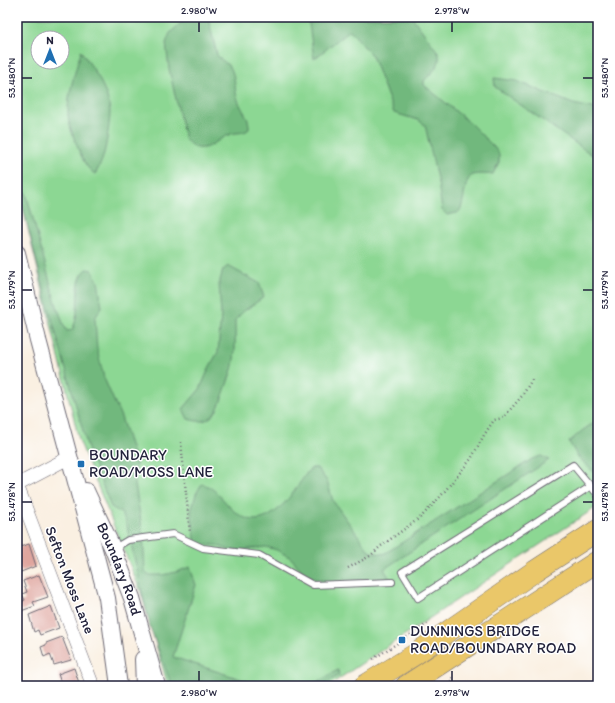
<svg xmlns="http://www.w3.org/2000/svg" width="615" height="703" font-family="Itim,sans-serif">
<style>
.green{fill:#8cd793;stroke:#577c67;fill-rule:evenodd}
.forest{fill:#71b87d;stroke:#4a6d5c}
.building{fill:#dfa59e}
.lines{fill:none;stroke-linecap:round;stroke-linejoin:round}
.service-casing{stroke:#6e6a75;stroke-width:8}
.minor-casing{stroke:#6e6a75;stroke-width:14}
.tertiary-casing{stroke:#6e6a75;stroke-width:18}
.trunk-casing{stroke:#6e6a75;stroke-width:22}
.path{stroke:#6e6a75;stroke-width:2.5;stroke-dasharray:1 3;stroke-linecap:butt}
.service{stroke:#fff;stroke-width:6}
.minor{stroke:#fff;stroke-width:13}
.tertiary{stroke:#fff;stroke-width:16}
.trunk{stroke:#eac769;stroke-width:21}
.ticks{fill:none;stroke:#22223b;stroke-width:1.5}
.poi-dot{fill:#1f6fb2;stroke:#fff;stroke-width:1.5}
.labels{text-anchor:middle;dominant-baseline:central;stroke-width:3;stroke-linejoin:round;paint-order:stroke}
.poi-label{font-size:15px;fill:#22223b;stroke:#fff;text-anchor:start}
.street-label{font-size:15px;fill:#22223b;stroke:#fff}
.neatline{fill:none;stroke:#22223b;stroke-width:1.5}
.ticks-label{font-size:10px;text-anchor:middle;fill:#22223b}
</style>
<rect width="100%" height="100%" fill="#fff"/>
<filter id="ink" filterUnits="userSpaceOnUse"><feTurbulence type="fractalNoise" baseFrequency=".025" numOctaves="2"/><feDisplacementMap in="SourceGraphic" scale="8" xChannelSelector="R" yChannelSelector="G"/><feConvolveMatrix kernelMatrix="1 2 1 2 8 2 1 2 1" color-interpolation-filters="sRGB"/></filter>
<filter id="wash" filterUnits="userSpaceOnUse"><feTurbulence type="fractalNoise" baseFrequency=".012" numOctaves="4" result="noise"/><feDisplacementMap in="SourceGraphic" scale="16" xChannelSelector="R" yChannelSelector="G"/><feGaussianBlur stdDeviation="0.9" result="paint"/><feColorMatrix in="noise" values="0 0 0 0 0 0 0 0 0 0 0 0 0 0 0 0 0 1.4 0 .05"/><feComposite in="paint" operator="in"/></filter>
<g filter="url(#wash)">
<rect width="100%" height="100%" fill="#faf0e2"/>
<path class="green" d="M17,17H598V506L328,686H168L140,590L79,440L17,184ZM38,38H62V62H38Z"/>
<g class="forest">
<path d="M184,17H208L217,55C221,61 230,64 232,71C236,80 234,90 238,100C241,110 250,117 249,129C244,134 237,132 231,134C214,140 202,160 185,139L169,69L166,43L170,33L183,21Z"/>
<path d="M308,17H412L438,52C443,64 432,72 424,81V85L470,123L494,147L499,154V162L493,174C487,175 479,173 473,175C462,179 466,209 457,213C454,214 450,214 447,215L442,210L438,183L425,125L418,120L394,113L372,56L350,30L314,59Z"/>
<path d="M81,51C93,68 108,89 110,111C110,121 108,130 107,139C105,151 102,164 95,174C87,169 83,160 79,151C75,140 69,128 68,115C67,95 76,70 81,51Z"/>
<path d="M494,78L517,81L573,104L598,109V159L495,87Z"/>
<path d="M17,175L27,196L54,297L64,326L67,331L72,330C83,310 71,282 87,269L92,270L98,281L102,307L95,318L97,349L104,378L121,417L136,463L135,484L143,534L145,571L148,575C165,576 174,573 190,567L196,585L173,657L262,686H172L150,627L126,522L121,513L111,507L88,449L48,305L19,192L17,190Z"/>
<path d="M228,266L259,283L264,297L244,311L235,320C235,333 236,347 234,360C233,369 229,378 226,387C219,407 214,428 188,419L183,409L200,389L210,366L218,352L221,315L219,284L223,270Z"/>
<path d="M598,420V476L578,457L569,442L583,430Z"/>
<path d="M541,456L549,460L384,569L390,579L330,583L308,576L303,572L291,558L277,550L266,547L233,551L215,545H196L191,512L196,494L201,485L203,484C217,489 223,501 233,510C266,540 292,494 308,471L312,468H317L327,481L333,501L370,552L384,554L532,459Z"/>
<path d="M338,670L339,675L322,686H310Z"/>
</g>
<g id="blocks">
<g class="building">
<path d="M29,544L36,566L21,572L17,562V548Z"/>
<path d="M39,575L48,597L33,602L35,606L21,611L19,603L25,600L22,594L27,592L23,581Z"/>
<path d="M51,606L59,628L40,635L38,630L34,632L29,615Z"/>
<path d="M62,637L71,660L54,665L50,654L44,657L41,647L46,645V643Z"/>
<path d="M74,668L80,686H62L58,674Z"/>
</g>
</g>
</g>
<g filter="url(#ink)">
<use href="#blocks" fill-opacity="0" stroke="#6e6a75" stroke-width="1"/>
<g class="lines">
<defs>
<g id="service">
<path d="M591,486L418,598L402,572L573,465L598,495"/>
<path d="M113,549L128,540L173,534L203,548L259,555L313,585L392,582"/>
</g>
<g id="minor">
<path d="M17,485L93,686"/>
<path d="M17,485L70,457"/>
</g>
<g id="tertiary">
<path d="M17,253L38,340L107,598L119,686"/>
<path id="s1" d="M86,491L113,549L132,598L157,686"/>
<path d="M143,659L144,686"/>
</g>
<g id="trunk">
<path d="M364,686L414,655L535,571L598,530"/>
<path d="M406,686L598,561"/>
</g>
</defs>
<use href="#service" class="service-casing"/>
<use href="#minor" class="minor-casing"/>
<use href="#tertiary" class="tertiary-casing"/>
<use href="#trunk" class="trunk-casing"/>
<g class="path">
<path d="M181,442L190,533"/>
<path d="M348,568L370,556L381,546L421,517L440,497L471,459L484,435L494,420L503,418L522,396L533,378"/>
<path d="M373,659L427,624H430"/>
<path d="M340,686L350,680"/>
<path d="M450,686L453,675"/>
</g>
<use href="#service" class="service"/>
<use href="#minor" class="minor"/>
<use href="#tertiary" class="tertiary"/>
<use href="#trunk" class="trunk"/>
</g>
</g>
<path class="ticks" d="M199,22V32M452,22V32M22,78H32M583,78H593M22,290H32M583,290H593M22,502H32M583,502H593M199,671V681M452,671V681"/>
<g class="poi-dot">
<rect x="77" y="460" width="8" height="8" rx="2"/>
<rect x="398" y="636" width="8" height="8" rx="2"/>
</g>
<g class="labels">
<g class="poi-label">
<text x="89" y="455">BOUNDARY<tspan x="89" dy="17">ROAD/MOSS LANE</tspan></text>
<text x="410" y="631">DUNNINGS BRIDGE<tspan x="410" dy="17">ROAD/BOUNDARY ROAD</tspan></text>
</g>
<g class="street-label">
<text stroke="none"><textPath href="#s1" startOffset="85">Boundary Road</textPath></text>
<text transform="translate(70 580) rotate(69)">Sefton Moss Lane</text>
</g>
</g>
<rect width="615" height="703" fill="none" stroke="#fff" stroke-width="44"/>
<g transform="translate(50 50)"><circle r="19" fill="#ffffff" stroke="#a7a7b1"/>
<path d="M0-3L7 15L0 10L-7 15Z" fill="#1f6fb2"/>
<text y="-6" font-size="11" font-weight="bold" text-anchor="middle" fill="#22223b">N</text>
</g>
<rect x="22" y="22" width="571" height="659" class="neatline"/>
<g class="ticks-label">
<text x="199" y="14">2.980°W</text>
<text x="452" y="14">2.978°W</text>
<text transform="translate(11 78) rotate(-90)" y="4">53.480°N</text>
<text transform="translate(604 78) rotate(-90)" y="4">53.480°N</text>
<text transform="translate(11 290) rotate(-90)" y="4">53.479°N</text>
<text transform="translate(604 290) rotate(-90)" y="4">53.479°N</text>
<text transform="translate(11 502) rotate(-90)" y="4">53.478°N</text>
<text transform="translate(604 502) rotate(-90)" y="4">53.478°N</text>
<text x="199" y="696">2.980°W</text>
<text x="452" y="696">2.978°W</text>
</g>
</svg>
